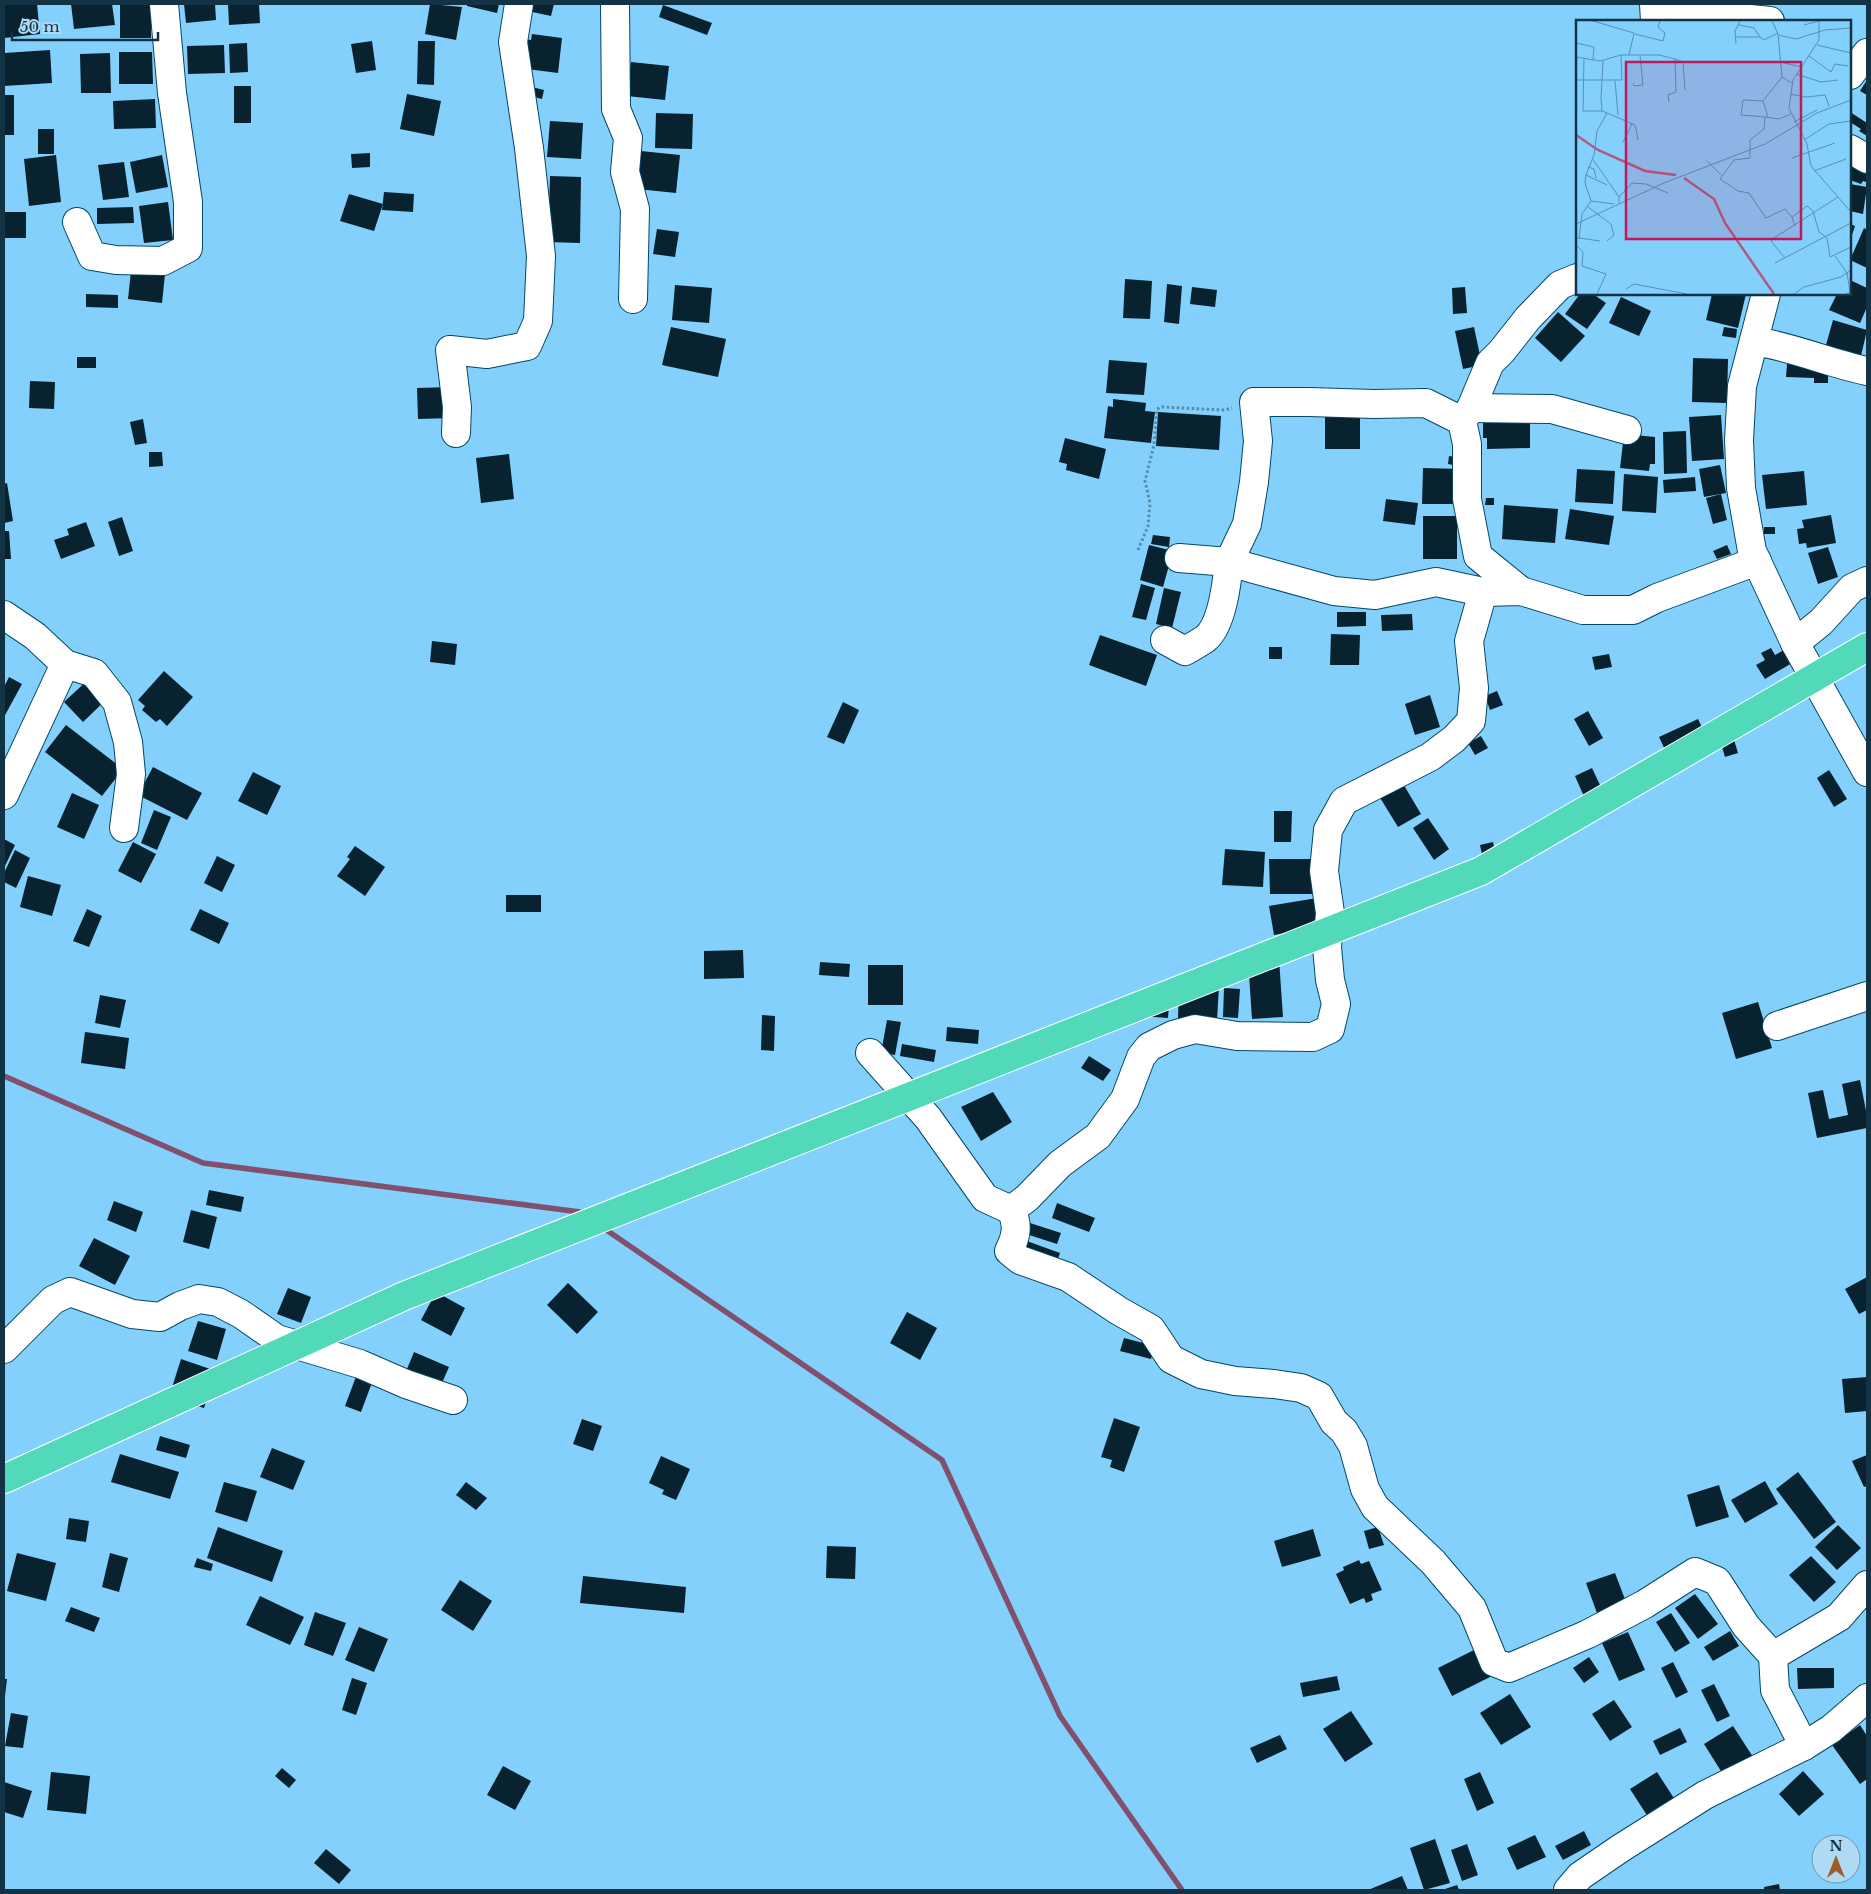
<svg xmlns="http://www.w3.org/2000/svg" width="1871" height="1894" font-family="'Libre Baskerville',serif">
<style>
.lines{fill:none;stroke-linecap:round;stroke-linejoin:round}
.stream{stroke:#80506d;stroke-width:5.5}
.building{fill:#09222f}
.minor-casing{stroke:#034866;stroke-width:30}
.highway-casing{stroke:#fff;stroke-width:30}
.path{stroke:#538dae;stroke-width:3;stroke-dasharray:2.5 2.5;stroke-linecap:butt}
.minor{stroke:#fff;stroke-width:28}
.highway{stroke:#51d9ba;stroke-width:28}
.inset-river{fill:none;stroke:#af5c7e;stroke-width:2.5}
.inset-road{fill:none;stroke:#5691b3;stroke-width:1}
.view{fill:#c2185b;fill-opacity:0.15;stroke:#c2185b;stroke-width:2.5}
.inset-edge{fill:none;stroke:#123344;stroke-width:2.5}
</style>
<rect width="100%" height="100%" fill="#83d0fd"/>
<g class="lines">
<g class="stream">
<path d="M4,1076L203,1163L580,1212L586,1216"/>
<path d="M602,1227L942,1460L1060,1716L1182,1890"/>
</g>
</g>
<g class="building">
<path d="M15,4H37L40,34L4,38V5Z"/>
<path d="M71,4H112L115,25L74,29Z"/>
<rect x="120" y="4" width="31" height="34"/>
<path d="M184,4H215L216,20L186,23Z"/>
<path d="M228,4H259L260,23L229,25Z"/>
<path d="M430,4L462,7L456,40L425,34Z"/>
<path d="M467,4H499L497,13L467,6Z"/>
<path d="M524,4H554L551,16L523,10Z"/>
<path d="M663,5L712,23L707,35L659,17Z"/>
<path d="M532,34L562,38L558,73L527,69L530,52H523L525,39L531,40Z"/>
<path d="M372,41L376,70L356,73L351,44Z"/>
<path d="M418,41H435L434,85L417,84Z"/>
<path d="M247,43L248,72L230,73L229,44Z"/>
<path d="M224,45L225,73L188,74L187,46Z"/>
<path d="M50,50L52,83L4,86V53Z"/>
<path d="M119,52H152L153,84H119Z"/>
<path d="M110,53L111,93H81L80,54Z"/>
<path d="M631,62L669,66L665,100L627,96Z"/>
<path d="M1867,80V95L1860,91Z"/>
<rect x="234" y="86" width="17" height="37"/>
<path d="M532,87L544,90L542,99L530,96Z"/>
<path d="M407,94L441,101L434,136L400,129Z"/>
<rect x="4" y="95" width="10" height="40"/>
<path d="M155,99L156,128L114,129L113,101Z"/>
<path d="M1850,112L1867,123V136L1859,131L1861,129L1850,122Z"/>
<path d="M656,113L693,114L692,149L655,148Z"/>
<path d="M550,121L583,123L581,159L547,157Z"/>
<rect x="38" y="129" width="16" height="25"/>
<path d="M641,151L680,155L676,193L637,189L639,167L632,166L634,155L641,156Z"/>
<path d="M370,153V167L352,168L351,154Z"/>
<path d="M56,155L61,202L29,206L24,159Z"/>
<path d="M162,155L168,187L136,193L130,162Z"/>
<path d="M124,162L129,197L103,200L98,165Z"/>
<path d="M1850,163L1866,169L1865,174H1867L1866,182L1863,181L1861,184L1850,180Z"/>
<path d="M550,176L581,177L580,243L548,242Z"/>
<path d="M1850,184L1867,187L1863,214L1850,211Z"/>
<path d="M384,192L414,194L413,212L382,210Z"/>
<path d="M349,194L383,204L374,231L340,221Z"/>
<path d="M168,202L173,240L144,243L139,206Z"/>
<path d="M133,207L134,223L97,224V208Z"/>
<rect x="4" y="212" width="22" height="26"/>
<path d="M1850,224L1855,226L1850,241Z"/>
<path d="M1864,228L1867,230V268L1850,260Z"/>
<path d="M657,229L679,232L675,257L653,254Z"/>
<path d="M131,271L165,274L162,303L128,299Z"/>
<path d="M1125,279L1152,281L1150,319L1123,318Z"/>
<path d="M1850,280L1867,288V307L1860,323L1829,310L1837,294H1850Z"/>
<path d="M1167,284L1182,286L1179,324L1164,322Z"/>
<path d="M675,285L712,288L709,323L672,320Z"/>
<path d="M1192,287L1217,290L1215,307L1190,304Z"/>
<path d="M1465,287L1467,313L1453,314L1452,288Z"/>
<path d="M86,294L118,295V308L86,307Z"/>
<path d="M1580,294H1593L1606,303L1587,329L1565,314Z"/>
<path d="M1712,294H1746L1738,328L1706,320Z"/>
<path d="M1621,297L1651,311L1639,336L1609,323Z"/>
<path d="M1558,312L1585,336L1561,362L1535,338Z"/>
<path d="M1833,320L1867,330L1861,356L1826,345Z"/>
<path d="M671,327L726,339L718,377L662,365Z"/>
<path d="M1474,327L1482,365L1463,369L1455,331Z"/>
<path d="M1724,327L1737,329L1736,338L1722,336Z"/>
<rect x="77" y="357" width="19" height="11"/>
<path d="M1693,358L1728,359L1727,403L1692,402Z"/>
<path d="M1109,360L1147,363L1144,395L1106,393Z"/>
<path d="M1787,364L1820,365L1828,368V383H1814V378L1786,377Z"/>
<path d="M30,381L55,382L54,409L29,408Z"/>
<path d="M452,387L453,418L418,419L417,388Z"/>
<path d="M1113,399L1146,403L1145,411L1155,412L1151,443L1104,438L1108,406L1113,407Z"/>
<path d="M1158,412L1221,416L1219,450L1156,446Z"/>
<rect x="1325" y="413" width="35" height="36"/>
<path d="M1483,415H1530V448L1487,449V438H1483Z"/>
<path d="M1721,415L1724,459L1692,461L1689,417Z"/>
<path d="M143,419L147,443L135,445L130,422Z"/>
<path d="M1686,431L1687,473L1664,474L1663,432Z"/>
<path d="M1624,434L1655,437V464H1650L1649,471L1620,468Z"/>
<path d="M1065,438L1106,449L1099,479L1066,470L1067,464L1059,462Z"/>
<path d="M149,452H162L163,466L149,467Z"/>
<path d="M509,454L514,499L481,503L476,458Z"/>
<path d="M1449,456L1461,458L1459,466L1448,464Z"/>
<path d="M1720,465L1726,493L1704,497L1699,469Z"/>
<path d="M1423,468L1461,469L1460,504H1422Z"/>
<path d="M1577,469L1615,471L1613,504L1575,502Z"/>
<path d="M1804,471L1807,505L1766,509L1762,475Z"/>
<path d="M1624,474L1658,477L1656,513L1622,511Z"/>
<path d="M1695,477L1696,491L1664,493L1663,480Z"/>
<path d="M7,483L13,521L4,523V484Z"/>
<path d="M1721,494L1727,520L1713,524L1706,498Z"/>
<path d="M1486,498H1494V505H1485Z"/>
<path d="M1386,499L1418,503L1415,525L1383,521Z"/>
<path d="M1504,505L1558,509L1555,543L1502,539Z"/>
<path d="M1570,509L1614,516L1609,545L1565,539Z"/>
<path d="M1831,515L1836,543L1807,548L1806,543L1799,544L1797,529L1804,528L1802,520Z"/>
<rect x="1423" y="516" width="34" height="43"/>
<path d="M122,517L133,551L119,556L108,522Z"/>
<path d="M86,522L95,546L61,559L54,540L69,535L67,529Z"/>
<rect x="1764" y="527" width="11" height="7"/>
<path d="M4,531H9L11,559H4Z"/>
<path d="M1153,535L1170,537L1169,547L1151,544Z"/>
<path d="M1149,545L1173,551L1163,587L1140,580Z"/>
<path d="M1727,545L1731,554L1717,559L1713,551Z"/>
<path d="M1828,547L1838,577L1818,584L1808,553Z"/>
<path d="M1141,584L1155,588L1146,620L1132,617Z"/>
<path d="M1164,588L1181,592L1172,628L1156,624Z"/>
<path d="M1337,612H1366V626L1337,627Z"/>
<path d="M1412,614L1413,630L1382,631L1381,615Z"/>
<path d="M1331,634L1360,635L1359,665H1330Z"/>
<path d="M1100,635L1157,655L1146,686L1089,665Z"/>
<path d="M432,641L457,644L455,665L430,662Z"/>
<rect x="1269" y="647" width="13" height="12"/>
<path d="M1771,648L1775,655L1784,650L1792,663L1765,679L1756,665L1765,660L1761,653Z"/>
<path d="M1609,654L1612,667L1595,670L1592,657Z"/>
<path d="M164,671L193,697L167,726L160,719L156,722L142,710L145,706L138,700Z"/>
<path d="M9,677L22,684L4,717V687Z"/>
<path d="M90,678L109,697L83,722L64,702Z"/>
<path d="M1497,691L1503,705L1490,710L1485,696Z"/>
<path d="M1430,695L1440,727L1415,735L1405,704Z"/>
<path d="M843,702L859,710L844,744L827,737Z"/>
<path d="M1588,711L1603,738L1589,746L1574,719Z"/>
<path d="M1727,716L1738,753L1725,757L1714,720Z"/>
<path d="M1698,719L1713,751L1674,769L1659,737Z"/>
<path d="M66,725L123,769L102,796L45,752Z"/>
<path d="M1481,736L1488,748L1475,755L1468,743Z"/>
<path d="M153,767L202,793L187,820L138,795Z"/>
<path d="M1592,768L1607,800L1589,808L1575,776Z"/>
<path d="M1829,770L1847,799L1834,807L1817,778Z"/>
<path d="M253,772L281,786L267,815L238,801Z"/>
<path d="M1402,782L1421,814L1398,827L1379,796Z"/>
<path d="M72,793L99,805L84,839L57,827Z"/>
<path d="M154,810L171,817L157,850L141,843Z"/>
<path d="M1274,811H1292L1291,842H1274Z"/>
<path d="M1428,818L1449,849L1434,860L1413,828Z"/>
<path d="M4,839L15,845L4,868Z"/>
<path d="M133,842L156,854L141,883L118,871Z"/>
<path d="M1493,842L1497,861L1484,864L1480,845Z"/>
<path d="M355,846L385,867L365,896L337,876L350,859L347,857Z"/>
<path d="M1225,849L1265,852L1263,887L1222,885Z"/>
<path d="M15,850L30,858L16,888L4,882V873Z"/>
<path d="M217,856L235,865L222,892L204,883Z"/>
<path d="M1269,859H1314V894H1270Z"/>
<path d="M28,876L61,885L52,916L20,907Z"/>
<rect x="506" y="895" width="35" height="17"/>
<path d="M1323,897L1328,926L1274,935L1269,906Z"/>
<path d="M87,909L102,916L89,947L73,941Z"/>
<path d="M200,909L229,923L219,944L190,930Z"/>
<path d="M743,950L744,978L704,979V951Z"/>
<path d="M1279,959L1283,1017L1252,1019L1248,960Z"/>
<path d="M820,962L850,964L849,977L819,975Z"/>
<rect x="868" y="965" width="35" height="40"/>
<path d="M1179,985L1219,987L1217,1020L1178,1019Z"/>
<path d="M1224,988L1240,989L1238,1018L1223,1017Z"/>
<path d="M100,995L126,1000L120,1028L95,1023Z"/>
<path d="M1758,1002L1772,1048L1736,1059L1722,1013Z"/>
<path d="M1169,1004L1168,1018L1139,1016Z"/>
<path d="M762,1015L775,1016L774,1051L761,1050Z"/>
<path d="M887,1020L901,1022L895,1055L881,1053Z"/>
<path d="M947,1027L979,1030L978,1044L946,1041Z"/>
<path d="M85,1032L129,1038L125,1069L81,1063Z"/>
<path d="M902,1044L936,1050L934,1062L900,1056Z"/>
<path d="M1089,1056L1111,1070L1103,1081L1081,1068Z"/>
<path d="M1860,1080L1867,1116V1128L1817,1138L1808,1093L1823,1090L1829,1119L1848,1115L1842,1084Z"/>
<path d="M993,1092L1012,1122L981,1141L961,1107Z"/>
<path d="M209,1190L244,1197L241,1212L206,1205Z"/>
<path d="M114,1201L143,1212L136,1232L107,1220Z"/>
<path d="M1057,1203L1095,1218L1089,1232L1052,1218Z"/>
<path d="M191,1210L217,1217L209,1249L183,1242Z"/>
<path d="M1030,1223L1061,1233L1057,1244L1026,1234Z"/>
<path d="M94,1238L130,1256L115,1285L79,1266Z"/>
<path d="M1024,1240L1060,1253L1054,1270L1018,1257Z"/>
<path d="M1867,1277V1310L1859,1314L1845,1289Z"/>
<path d="M568,1283L598,1312L577,1334L547,1305Z"/>
<path d="M288,1288L311,1297L301,1323L277,1314Z"/>
<path d="M436,1292L465,1308L451,1336L421,1320Z"/>
<path d="M907,1312L937,1328L920,1360L890,1343Z"/>
<path d="M198,1321L226,1329L217,1360L188,1351Z"/>
<path d="M1124,1338L1155,1346L1151,1359L1120,1351Z"/>
<path d="M414,1352L449,1367L442,1383L407,1369Z"/>
<path d="M181,1359L216,1371L204,1408L169,1397Z"/>
<path d="M357,1374L373,1380L361,1412L345,1406Z"/>
<path d="M1867,1377V1411L1845,1413L1842,1379Z"/>
<path d="M1114,1418L1140,1427L1124,1472L1110,1467L1112,1460L1101,1457Z"/>
<path d="M582,1419L602,1426L593,1451L573,1444Z"/>
<path d="M160,1436L190,1445L186,1458L156,1450Z"/>
<path d="M272,1448L305,1461L293,1490L260,1477Z"/>
<path d="M120,1454L179,1472L170,1499L111,1482Z"/>
<path d="M1867,1455V1486L1864,1487L1852,1461Z"/>
<path d="M661,1456L690,1469L676,1500L662,1494L664,1490L649,1483Z"/>
<path d="M1798,1472L1836,1522L1814,1539L1776,1489Z"/>
<path d="M1765,1481L1778,1504L1745,1523L1731,1500Z"/>
<path d="M224,1482L257,1491L247,1522L215,1512Z"/>
<path d="M466,1482L487,1498L476,1510L456,1495Z"/>
<path d="M1719,1485L1729,1517L1696,1527L1687,1495Z"/>
<path d="M69,1518L89,1521L86,1542L66,1539Z"/>
<path d="M1838,1525L1861,1548L1837,1570L1815,1547Z"/>
<path d="M218,1527L283,1551L272,1582L207,1558Z"/>
<path d="M1378,1527L1384,1545L1369,1549L1364,1531Z"/>
<path d="M1313,1529L1321,1556L1282,1567L1274,1541Z"/>
<path d="M827,1546L856,1547L855,1579L826,1578Z"/>
<path d="M17,1553L56,1563L46,1601L7,1591Z"/>
<path d="M110,1553L128,1558L119,1592L102,1587Z"/>
<path d="M1811,1556L1836,1582L1814,1602L1789,1575Z"/>
<path d="M197,1558L213,1564L211,1571L194,1567Z"/>
<path d="M1359,1560L1361,1564L1369,1561L1382,1590L1371,1594L1373,1600L1366,1603L1364,1598L1350,1604L1336,1574L1344,1570L1343,1567Z"/>
<path d="M1615,1573L1626,1602L1597,1613L1586,1583Z"/>
<path d="M583,1576L686,1587L684,1613L580,1603Z"/>
<path d="M460,1580L492,1601L473,1631L441,1610Z"/>
<path d="M1695,1594L1718,1624L1698,1639L1675,1608Z"/>
<path d="M260,1596L304,1617L290,1645L246,1625Z"/>
<path d="M71,1607L100,1618L94,1632L65,1621Z"/>
<path d="M315,1612L346,1623L333,1656L304,1645Z"/>
<path d="M1671,1613L1690,1643L1675,1652L1656,1622Z"/>
<path d="M359,1627L388,1639L374,1672L345,1660Z"/>
<path d="M1730,1631L1739,1646L1713,1661L1704,1647Z"/>
<path d="M1628,1632L1645,1670L1619,1681L1602,1643Z"/>
<path d="M1478,1648L1492,1676L1452,1696L1438,1668Z"/>
<path d="M1589,1657L1599,1672L1584,1683L1573,1668Z"/>
<path d="M1673,1662L1688,1692L1676,1698L1661,1668Z"/>
<path d="M1797,1668H1834V1688L1798,1689Z"/>
<path d="M1337,1676L1340,1690L1303,1697L1300,1683Z"/>
<path d="M352,1678L367,1683L356,1715L342,1710Z"/>
<path d="M4,1679H7L5,1696H4Z"/>
<path d="M1714,1684L1730,1716L1717,1722L1701,1690Z"/>
<path d="M1510,1694L1531,1727L1501,1745L1480,1713Z"/>
<path d="M1614,1700L1632,1727L1610,1741L1592,1714Z"/>
<path d="M1351,1711L1373,1744L1345,1762L1323,1729Z"/>
<path d="M11,1713L28,1716L23,1748L5,1746Z"/>
<path d="M1860,1725L1867,1736V1779L1860,1784L1832,1745Z"/>
<path d="M1733,1726L1753,1757L1724,1776L1704,1744Z"/>
<path d="M1680,1728L1687,1742L1660,1755L1653,1741Z"/>
<path d="M1280,1735L1287,1749L1257,1763L1250,1748Z"/>
<path d="M503,1766L531,1781L515,1810L487,1795Z"/>
<path d="M282,1768L296,1780L289,1788L275,1776Z"/>
<path d="M1803,1771L1824,1794L1799,1816L1779,1794Z"/>
<path d="M51,1772L90,1776L86,1814L47,1810Z"/>
<path d="M1480,1772L1494,1803L1477,1811L1464,1779Z"/>
<path d="M1657,1772L1677,1803L1650,1820L1630,1789Z"/>
<path d="M4,1782L32,1791L23,1818L4,1812Z"/>
<path d="M1584,1831L1591,1845L1563,1860L1555,1846Z"/>
<path d="M1535,1835L1546,1857L1517,1870L1507,1848Z"/>
<path d="M1435,1839L1450,1883L1424,1890L1410,1848Z"/>
<path d="M1467,1844L1478,1875L1462,1881L1451,1850Z"/>
<path d="M326,1849L351,1870L339,1884L314,1863Z"/>
<path d="M1402,1876L1408,1890H1368Z"/>
<path d="M1779,1884L1780,1890H1764V1887Z"/>
<path d="M1457,1885L1459,1890H1442Z"/>
</g>
<g class="lines">
<defs>
<g id="minor">
<path d="M615,4L616,109L628,138L625,172L635,209L633,299"/>
<path d="M1654,4L1655,21"/>
<path d="M1667,4L1730,17L1770,21"/>
<path d="M1850,75L1867,53"/>
<path d="M1850,149L1867,159"/>
<path d="M77,222L92,256L116,260L163,261L188,248V202L172,93L164,4"/>
<path d="M1766,294L1742,386L1739,440L1741,488L1752,551L1795,643L1867,772"/>
<path d="M1754,341C1793,347 1829,363 1867,371"/>
<path d="M1471,408L1552,409L1627,430"/>
<path d="M1462,421L1471,408L1490,363L1502,351L1528,318L1560,285L1577,278"/>
<path d="M456,433L457,407L450,350L487,354L527,346L538,321L541,256L529,148L513,42L519,4"/>
<path d="M1757,561L1657,598L1633,610H1583L1521,591L1483,592L1469,641L1474,688L1471,721L1454,739L1430,757L1344,801L1328,830L1324,871L1330,913L1327,947L1330,980L1336,1004L1330,1029L1313,1037L1237,1036L1195,1029L1173,1035L1149,1047L1141,1057L1125,1099L1098,1136L1060,1164L1027,1198L1011,1210C1019,1225 1016,1237 1009,1251L1020,1260L1068,1277L1119,1311L1151,1329L1171,1359L1201,1374L1235,1381L1274,1384L1301,1388L1319,1396L1334,1422L1344,1431L1353,1446L1365,1489L1375,1507L1433,1562L1472,1608L1494,1662L1509,1668L1588,1634L1645,1604L1695,1572L1717,1581L1746,1626L1773,1656"/>
<path d="M1483,592L1436,582L1375,595L1334,591L1229,562L1247,524L1254,482L1258,441L1254,402H1309L1374,404L1426,403L1462,421L1467,444V499L1478,556L1521,591"/>
<path d="M4,615L35,636L65,664L94,673L117,702L128,742L131,774L124,828"/>
<path d="M1165,640L1185,651C1192,647 1199,643 1205,639C1222,626 1227,582 1229,562L1179,558"/>
<path d="M1795,643L1821,622L1852,588L1867,581"/>
<path d="M4,795L65,664"/>
<path d="M1777,1026L1867,996"/>
<path d="M870,1053L928,1118L985,1198L1011,1210"/>
<path d="M4,1349L53,1300L70,1292L132,1314L160,1317L180,1306L199,1299L218,1302L241,1314L277,1339L360,1364L406,1384L453,1400"/>
<path d="M1804,1746L1775,1690L1773,1656L1839,1617L1867,1585"/>
<path d="M1568,1890L1580,1876L1621,1848L1705,1795L1804,1746L1831,1729L1867,1698"/>
</g>
<path id="highway" d="M4,1479L404,1296L1481,871L1867,647"/>
</defs>
<use href="#minor" class="minor-casing"/>
<use href="#highway" class="highway-casing"/>
<path class="path" d="M1138,550L1148,526L1150,503L1145,481L1154,445L1157,409L1162,407L1223,410L1232,408"/>
<use href="#minor" class="minor"/>
<use href="#highway" class="highway"/>
</g>
<g transform="translate(1576 20)">
<rect width="275" height="275" fill="#83d0fd"/>
<path class="inset-river" d="M0,115L22,130L69,151L100,155M108,158L138,179L149,203L198,274"/>
<path class="inset-road" d="M17,1L58,13L53,35M196,1L202,14L206,57L216,63M243,1V20L217,60L213,88L231,124L235,146L275,192M163,5L178,8L184,17M228,5L243,1M59,14L87,21L89,13L82,7L84,1M202,15L220,19L249,10L275,8M159,17H184L188,20L202,13M0,23L18,27L17,40M160,24L159,11L164,1M241,25L275,33M233,36L255,52L259,44L272,46M0,37L24,41L45,35H83L99,39L100,72L92,75L93,82M8,39L7,91H26M99,39L107,42L109,70M27,41L25,78L26,91L31,93M205,42L225,47M220,54L245,62L262,60M0,60H46L45,35M39,61L42,95M57,63L58,66L67,65L64,35M214,74L230,77L249,75L253,86M187,81L206,57M215,94L203,99L189,97L188,109L174,120V138L158,140L144,159L162,171L173,173L190,198L209,189L216,197M189,97L165,95L167,80L187,81L192,97M218,102L241,90M228,120L253,104L275,101M47,122L56,104M16,138L43,177M216,138L259,123M131,141L145,155M12,147L18,149L20,158M238,151L270,139M10,155L31,165M15,181L38,184M43,183V177L56,163L70,164L92,173M12,187L35,204L38,215L31,221M0,204L88,163L189,124L241,93L275,80M219,206L216,197L231,186L237,191L243,212L251,218L254,237L275,227M3,218L24,221M0,219L3,218L6,194L15,181L9,163L10,155L18,135L21,111L31,93L59,105L62,120M0,225L7,232L6,246L30,254L21,274M259,236L271,253L274,272L270,274M209,238L195,221L198,218L262,177M199,243L275,203M50,269L58,264L111,274M218,274L228,267L265,257L275,250"/>
<path class="view" d="M50,42H225V219H50Z"/>
<rect width="275" height="275" class="inset-edge"/>
</g>
<rect width="1871" height="1894" fill="none" stroke="#123344" stroke-width="10"/>
<g transform="translate(1836 1859)"><circle r="24" fill="#aedaf4" stroke="#7097ae"/>
<path d="M0-4L9 19L0 12L-9 19Z" fill="#9e5c29"/>
<text y="-8" font-size="14" font-weight="bold" text-anchor="middle" fill="#123344">N</text>
</g>
<path d="M12 32v8h146v-8" fill="none" stroke="#123344" stroke-width="2.5"/>
<text x="20" y="32" font-size="15" fill="#123344" stroke="#aedaf4" stroke-width="4" paint-order="stroke">50 m</text>
</svg>
